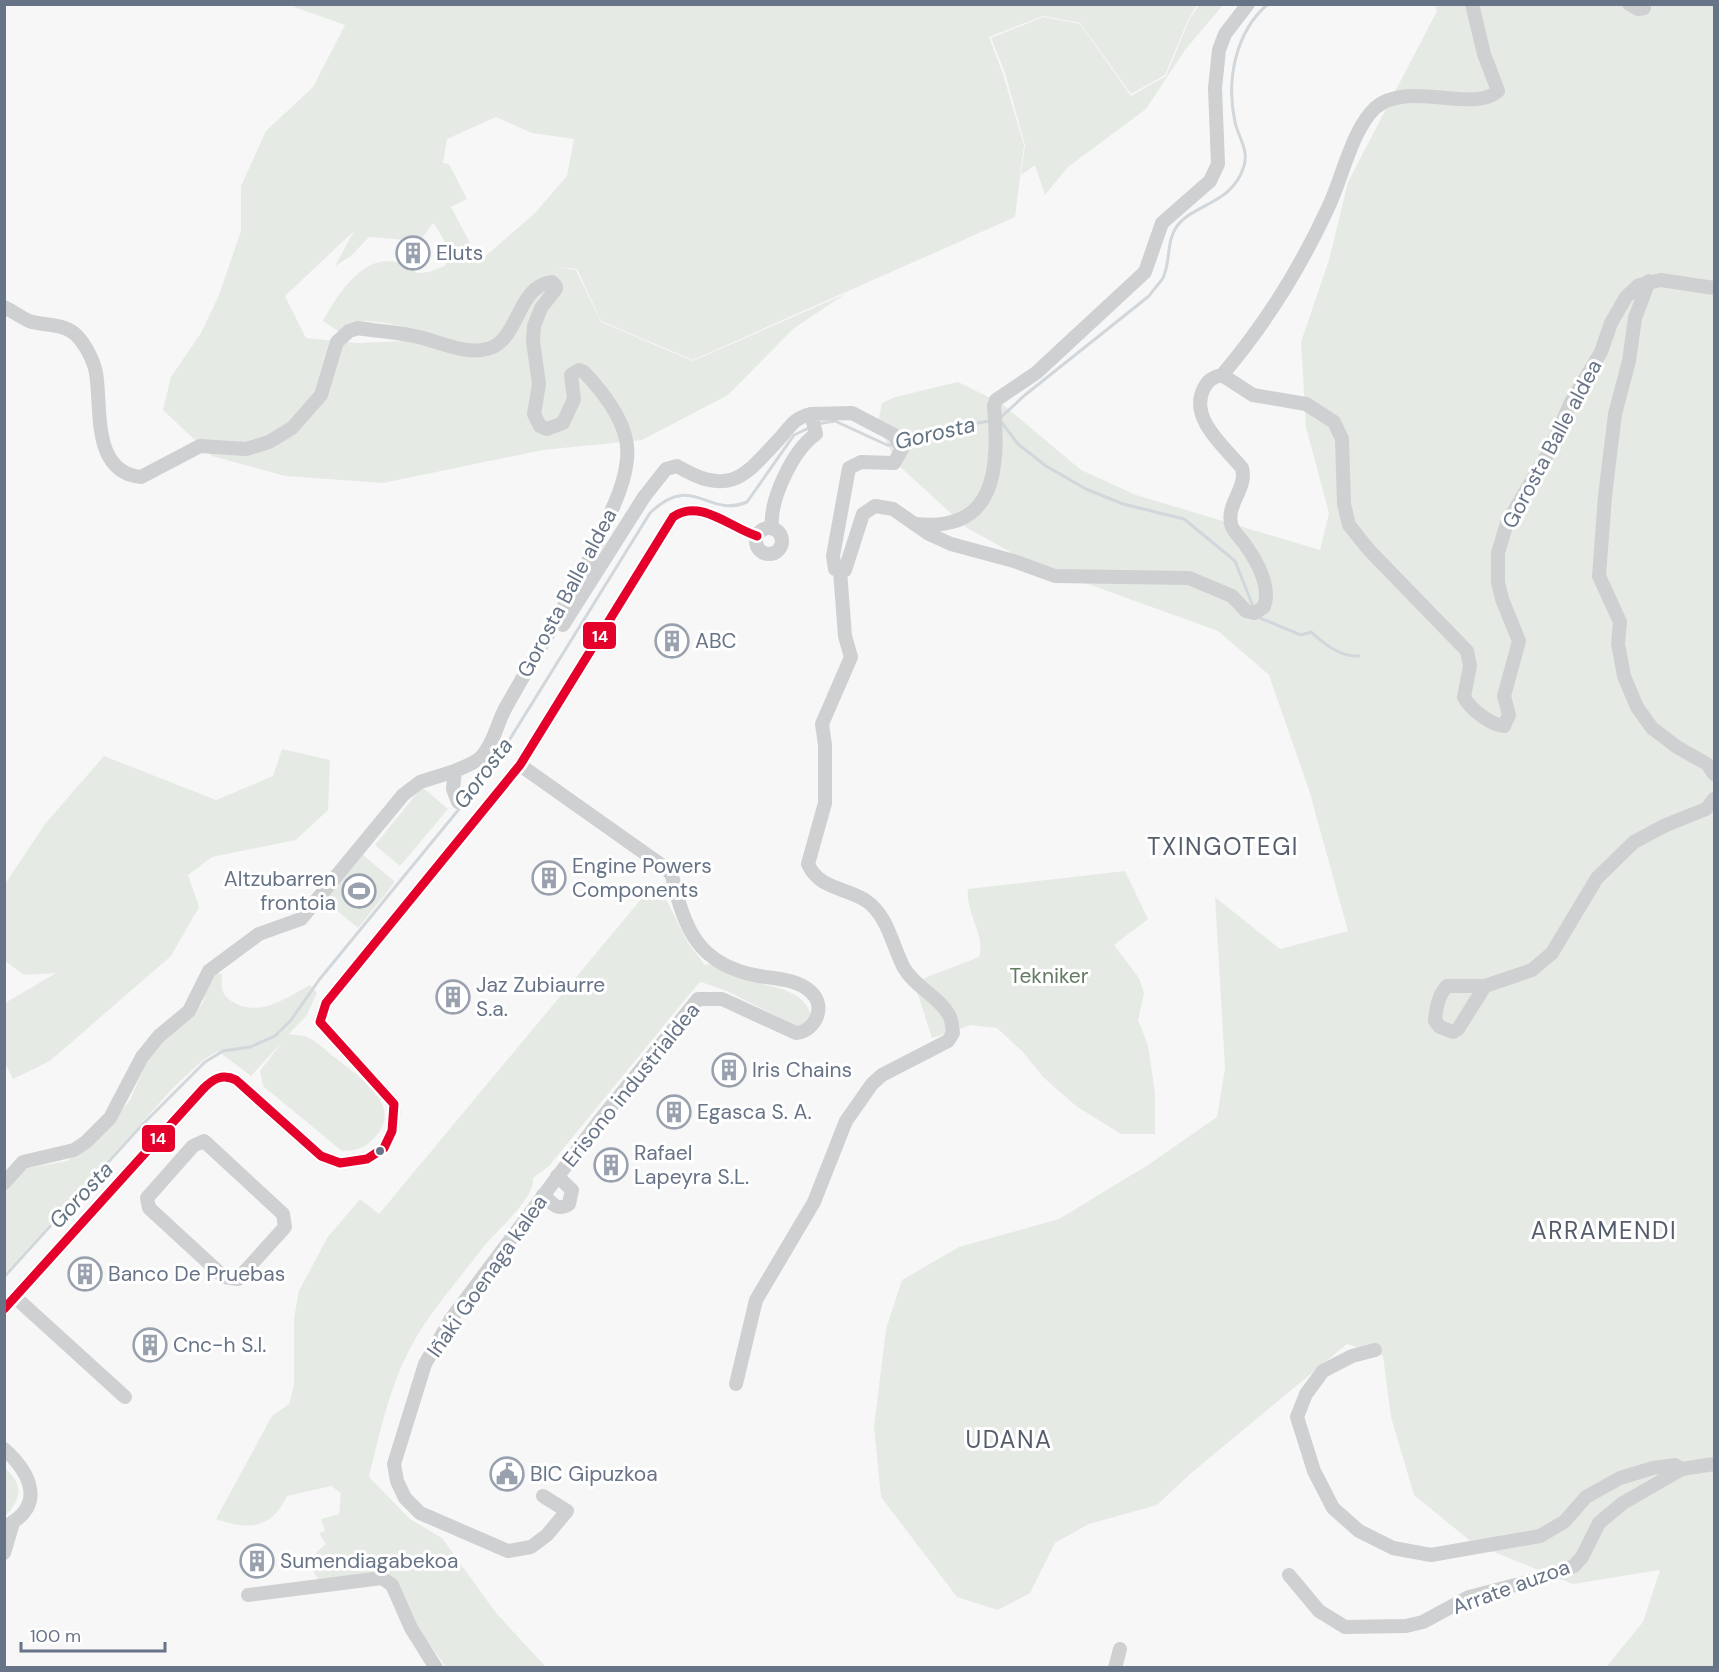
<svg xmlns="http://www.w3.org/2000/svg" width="1719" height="1672" font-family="'DM Sans',sans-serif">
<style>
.green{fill:#e6eae5;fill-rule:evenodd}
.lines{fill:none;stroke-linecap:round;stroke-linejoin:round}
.stream{stroke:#d1d7db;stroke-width:3}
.minor{stroke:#cfd0d2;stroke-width:14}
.bus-1-casing{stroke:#fff;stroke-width:14}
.bus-1{stroke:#e4002b;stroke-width:9}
.bus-dot{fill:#677387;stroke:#fff;stroke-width:2}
.labels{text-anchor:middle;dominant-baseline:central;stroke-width:6;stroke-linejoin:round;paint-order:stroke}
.poi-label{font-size:21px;fill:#677387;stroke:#fff;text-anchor:start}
.street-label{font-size:21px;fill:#677387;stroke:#fff}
.park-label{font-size:21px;fill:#637962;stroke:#fff}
.water-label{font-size:22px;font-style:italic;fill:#637483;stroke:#fff}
.quarter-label{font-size:24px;letter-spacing:1.5px;fill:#555e6c;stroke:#fff}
.line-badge{stroke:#fff;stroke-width:2}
.badge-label{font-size:16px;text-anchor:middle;font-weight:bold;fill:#fff}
</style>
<rect width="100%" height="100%" fill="#f7f7f7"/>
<g class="green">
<path d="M289,5H1197L1188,20L1165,75L1131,94L1080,23L1043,16L989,37L1003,74L1024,145L1015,217L693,360L601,321L577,269L554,267L576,270L601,322L693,361L845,294L793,329L728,395L642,440L543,450L383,483L285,476L212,456L163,410L171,377L201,333L219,295L241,231V186L266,131L313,87L345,25ZM496,117L532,133L574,139L567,176L535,213L482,259L470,243L451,207L467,199L449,164L443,163L447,139ZM433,223C443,237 451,249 445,266L429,272L417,273C375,238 341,287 323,321L341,333C352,312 393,325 412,329L405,341L357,343L306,338L285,296L354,231L335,266L351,256L369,237L406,240L423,237Z"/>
<path d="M1199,5H1223L1185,50L1146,109L1068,167L1045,195L1035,165L1021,175L1025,145L1005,73L991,38L1043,17L1080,24L1131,96L1166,76L1189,20Z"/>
<path d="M1435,5H1714V1667H1606L1643,1622L1660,1570L1573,1584L1474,1544L1414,1495L1391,1417L1383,1356L1347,1344L1190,1474L1157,1505L1089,1524L1055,1543L1030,1593L998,1610L957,1597L881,1497L874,1427L886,1329L902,1280L959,1247L1059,1219L1148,1165L1217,1117L1225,1068L1215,897L1280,949L1348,931L1309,790L1269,675L1218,631L1030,563L967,528L896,463L878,422L882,403L895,397L958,382L1001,403L1081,470L1136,495L1320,550L1329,513L1306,427L1301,342L1329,260L1348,182L1437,11Z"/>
<path d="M282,749L330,760L328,810L296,840L212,857L188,875L199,907L171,956L50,1061L13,1079L5,1063V1003L56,973L24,975L5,961V884L45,824L104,756L216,800L273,776Z"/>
<path d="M422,787L448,809L400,866L375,845Z"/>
<path d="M362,854L395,882L358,928L324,900Z"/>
<path d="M1125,871L1148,919L1114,945L1139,978L1144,993L1138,1020L1148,1045L1155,1093V1134H1121L1076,1106L1043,1077L1023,1052L997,1028L971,1025L932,1038L914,982L979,957C986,935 965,913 968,889Z"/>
<path d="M662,891L688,943L705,965L708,964C721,969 734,976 748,980C771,988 801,987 811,1014L806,1023L795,1026L727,991L701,982L697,985L549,1166L533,1178C535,1200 494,1232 481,1250C458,1281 432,1309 413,1343C390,1384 380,1432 369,1477L410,1519L442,1538L496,1613L546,1667H446L414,1623L397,1582L319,1581L307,1561L326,1544L319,1533L325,1531L321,1519L339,1514L341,1493L331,1486L287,1496C271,1530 248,1530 216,1519L272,1416L289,1404L294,1385V1318L299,1291L327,1238L360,1199L379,1214L647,892Z"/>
<path d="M213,973L222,974C221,987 221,995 233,1002C259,1018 286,998 310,985L317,993L307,1015L289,1034C294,1035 302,1035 307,1037C317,1041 328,1053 337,1059C357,1076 403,1103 377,1135C367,1147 358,1151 342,1151L263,1086L260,1071L282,1042L251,1076L218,1051L203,1060L174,1087L5,1273V1189L23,1169L67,1161L114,1121L130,1100L150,1054L172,1031L193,1016L203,1002L208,981Z"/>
<path d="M4,1467C23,1484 23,1498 5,1516Z"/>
</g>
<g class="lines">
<g class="stream">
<path d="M817,424L835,421L887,445H894"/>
<path d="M903,444L955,427L989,421"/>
<path d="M1252,604L1235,561L1184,519L1123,504L1086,489L1046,466L1018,444L999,419L1025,395L1149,296C1153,290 1159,284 1163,278C1171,261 1166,241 1177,226C1194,203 1232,205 1244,166C1249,149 1238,137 1235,122C1226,81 1235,32 1268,4"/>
<path d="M1260,618L1301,635L1311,632C1325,644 1339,657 1359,656"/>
<path d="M4,1277L141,1126L205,1062L223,1051L250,1047L275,1036L291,1020L319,980L473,792L500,755L650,513C693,471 708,519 747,502L794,435L811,427"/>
</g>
<g class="minor">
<path d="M1629,4L1638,9L1644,8V4"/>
<path d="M1649,281L1635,318L1629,361L1615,414L1605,496L1599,576L1620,622L1618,644L1624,676L1637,707L1652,728L1677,747L1707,764L1714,774"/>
<path d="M4,307C12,311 21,317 29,321C44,326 66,323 77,336C85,344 94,361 96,373C102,408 91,472 141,477L200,446L246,449L269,442L292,428L321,395L337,342L349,331L358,328C376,331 395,332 414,336C436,340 463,355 487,349C520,341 516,286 552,282L556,286V289L541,308L534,326L533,341L539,384L534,414L540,426L547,429L563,423L574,399L571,375L579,370L584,372C605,394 631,427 627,459C625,482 615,503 606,523C578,588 540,646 506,707C497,723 494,743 482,756C476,763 463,767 455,771L453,789L458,802"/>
<path d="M1222,375C1263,327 1300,268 1327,210C1342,180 1351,131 1375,108C1408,79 1474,114 1498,91L1484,54L1472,4"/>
<path d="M915,524C997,533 999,468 994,406L996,400L1036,373L1145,272L1162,223L1210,181L1218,164L1215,88L1219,50L1225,34L1248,4"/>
<circle cx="769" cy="541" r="13"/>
<path d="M772,528C769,500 793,450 816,434L811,414L852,413L894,435L902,449L894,463L861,462L849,468L833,556L835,569L845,570L863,514L875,506L893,509L929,534L951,544L1014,561L1055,576L1189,578L1232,596L1246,611L1254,613L1264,607C1271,587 1258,563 1246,546C1242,539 1235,534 1232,527C1224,505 1248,489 1242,468C1225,447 1188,418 1204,388C1208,380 1213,377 1222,375L1253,395L1306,404L1334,422L1342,439L1344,504L1349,525L1369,550L1467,651L1470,666L1464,697C1470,709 1491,725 1504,726L1509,715L1504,696L1519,641L1502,599L1498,582V553L1507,523L1550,450L1571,402L1601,352L1611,323L1626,297L1639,285L1661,280L1714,288"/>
<path d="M563,625L644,497L666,469L677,466C732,499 746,474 782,436C791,425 796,417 811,414"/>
<path d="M520,765L667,869L672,876C685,930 698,965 759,976C777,979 797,979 811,992C827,1007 815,1031 796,1033L722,999H698L600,1120L451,1319L425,1364L394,1464L397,1481L405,1498L420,1513L508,1551L531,1547L547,1535L567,1511L543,1496"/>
<path d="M1485,986L1458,1029L1453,1032L1440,1027L1435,1021C1436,1008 1438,996 1447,986H1485L1532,970L1552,953L1597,878L1634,842L1666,825L1706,809L1714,799"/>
<path d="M204,1141L283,1214L285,1227L238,1279L224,1277L149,1208L147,1198L193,1146Z"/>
<path d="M4,1183L23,1162L74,1150L86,1142L110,1118L142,1057L159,1036L189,1011L209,971L259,934L301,919L403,795L420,782L455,771"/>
<path d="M543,1195C552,1203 557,1212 569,1204L572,1190L557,1176"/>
<path d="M15,1297L125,1397"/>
<path d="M4,1309L203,1089C213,1079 222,1073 236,1080L321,1156L340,1163L367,1159L384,1148L392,1131L394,1104L320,1022L326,1003L520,765L673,517C700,498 729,527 757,536"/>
<path d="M1375,1350L1352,1356L1323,1371L1306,1394L1297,1417L1314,1471L1333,1508L1359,1531L1393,1548L1431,1555L1540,1536L1564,1522L1586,1497L1620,1478L1653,1468L1675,1465L1682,1469"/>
<path d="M736,1384L756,1300L814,1202L846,1121L872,1084L882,1075L948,1041L953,1033C952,1028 952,1019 949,1015C939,997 915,987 904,968C892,945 888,915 865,900C844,887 819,889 808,864L825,803V745L822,724L851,657L845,636L840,571"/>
<path d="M4,1449C32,1474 46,1507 4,1527"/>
<path d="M4,1553L13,1523"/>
<path d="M1289,1575L1319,1611L1345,1627L1406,1626L1423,1622L1469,1597L1546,1577L1574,1566L1582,1557L1599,1523L1623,1503L1682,1469L1714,1464"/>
<path d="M248,1595L382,1578L392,1585L411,1628L436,1668"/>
<path d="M1115,1668L1120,1649"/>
</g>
<defs>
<path id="bus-1" d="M4,1309L203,1089C213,1079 222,1073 236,1080L321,1156L340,1163L367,1159L384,1148L392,1131L394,1104L320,1022L326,1003L520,765L673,517C700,498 729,527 757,536"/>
</defs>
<use href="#bus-1" class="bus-1-casing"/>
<use href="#bus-1" class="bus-1"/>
</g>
<defs>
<symbol id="building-ring" viewBox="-11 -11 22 22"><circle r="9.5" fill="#fff" stroke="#99a1ae" stroke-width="1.5"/><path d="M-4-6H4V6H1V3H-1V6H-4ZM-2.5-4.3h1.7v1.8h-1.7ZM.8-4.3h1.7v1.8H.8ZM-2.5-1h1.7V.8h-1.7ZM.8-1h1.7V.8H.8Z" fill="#99a1ae"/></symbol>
<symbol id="stadium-ring" viewBox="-11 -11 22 22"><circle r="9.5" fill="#fff" stroke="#99a1ae" stroke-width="1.5"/><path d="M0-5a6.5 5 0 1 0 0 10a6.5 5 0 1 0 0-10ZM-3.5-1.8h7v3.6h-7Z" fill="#99a1ae"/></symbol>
<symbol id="civic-ring" viewBox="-11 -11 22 22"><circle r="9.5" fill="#fff" stroke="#99a1ae" stroke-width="1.5"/><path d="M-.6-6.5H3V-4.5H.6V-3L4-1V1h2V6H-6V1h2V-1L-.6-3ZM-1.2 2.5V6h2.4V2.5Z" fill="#99a1ae"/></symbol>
</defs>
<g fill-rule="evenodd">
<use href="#building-ring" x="394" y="234" width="38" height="38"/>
<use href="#building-ring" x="653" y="622" width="38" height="38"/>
<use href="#building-ring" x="530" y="859" width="38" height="38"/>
<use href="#stadium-ring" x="340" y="872" width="38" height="38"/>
<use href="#building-ring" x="434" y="978" width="38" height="38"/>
<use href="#building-ring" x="710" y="1051" width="38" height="38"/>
<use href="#building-ring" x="655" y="1093" width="38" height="38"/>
<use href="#building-ring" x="592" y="1146" width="38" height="38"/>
<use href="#building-ring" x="66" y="1255" width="38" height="38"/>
<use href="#building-ring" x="131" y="1326" width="38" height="38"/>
<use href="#civic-ring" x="488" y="1455" width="38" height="38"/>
<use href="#building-ring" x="238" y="1542" width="38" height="38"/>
</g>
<circle class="bus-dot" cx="380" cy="1151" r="5"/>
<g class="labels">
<g class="poi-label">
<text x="436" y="253">Eluts</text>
<text x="695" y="641">ABC</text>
<text x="572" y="866">Engine Powers<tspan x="572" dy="24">Components</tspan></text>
<text x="336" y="879" text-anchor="end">Altzubarren<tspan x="336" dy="24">frontoia</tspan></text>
<text x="476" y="985">Jaz Zubiaurre<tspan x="476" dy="24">S.a.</tspan></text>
<text x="752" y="1070">Iris Chains</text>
<text x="697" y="1112">Egasca S. A.</text>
<text x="634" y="1153">Rafael<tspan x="634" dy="24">Lapeyra S.L.</tspan></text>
<text x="108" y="1274">Banco De Pruebas</text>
<text x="173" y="1345">Cnc-h S.l.</text>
<text x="530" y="1474">BIC Gipuzkoa</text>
<text x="280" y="1561">Sumendiagabekoa</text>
</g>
<g class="street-label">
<text transform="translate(1552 444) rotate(-62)">Gorosta Balle aldea</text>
<text transform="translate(567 593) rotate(-62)">Gorosta Balle aldea</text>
<text transform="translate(631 1085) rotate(-51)">Erisono industrialdea</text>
<text transform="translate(487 1276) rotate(-55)">Iñaki Goenaga kalea</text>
<text transform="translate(1511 1587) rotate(-20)">Arrate auzoa</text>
</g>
<g class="park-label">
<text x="1049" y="976">Tekniker</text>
</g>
<g class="water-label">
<text transform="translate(935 433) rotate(-13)">Gorosta</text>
<text transform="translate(483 773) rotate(-53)">Gorosta</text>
<text transform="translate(81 1195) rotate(-47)">Gorosta</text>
</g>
<g class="quarter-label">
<text x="1223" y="846">TXINGOTEGI</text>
<text x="1604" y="1230">ARRAMENDI</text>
<text x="1009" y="1439">UDANA</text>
</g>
</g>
<g class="line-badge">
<rect x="582" y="621" width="35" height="29" rx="6" fill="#e4002b"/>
<rect x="141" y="1124" width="35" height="29" rx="6" fill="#e4002b"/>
</g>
<g class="badge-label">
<text x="600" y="642">14</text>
<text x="158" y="1144">14</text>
</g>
<rect width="1719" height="1672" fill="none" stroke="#677387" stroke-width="12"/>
<path d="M21 1642v9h144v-9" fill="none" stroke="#677387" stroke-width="3"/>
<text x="30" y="1642" font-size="18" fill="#677387" stroke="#ffffff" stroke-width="4.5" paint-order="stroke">100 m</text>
</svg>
